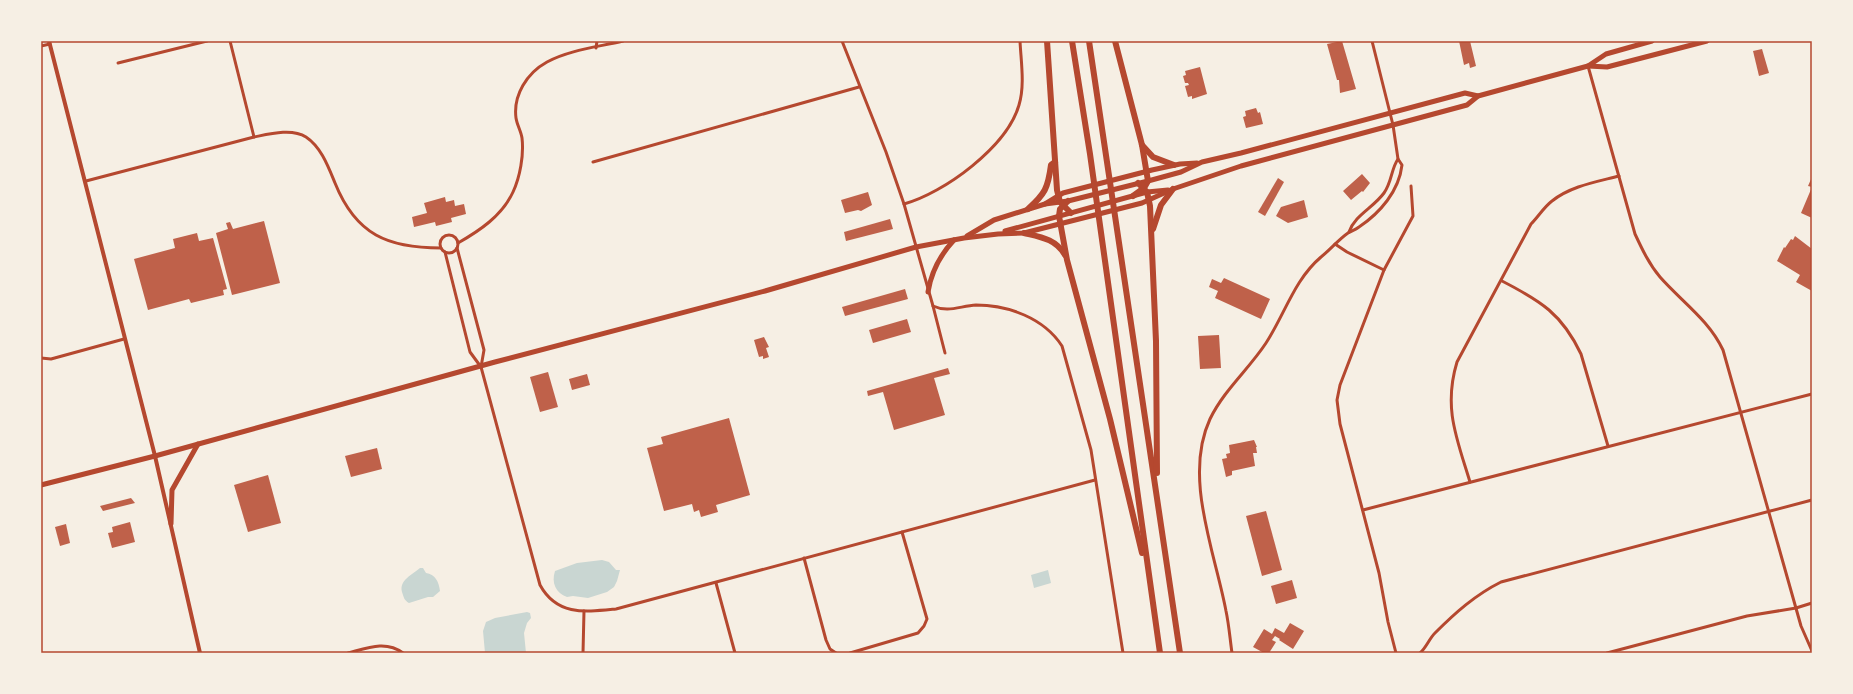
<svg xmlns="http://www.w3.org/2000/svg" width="1853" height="694" font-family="Commissioner,sans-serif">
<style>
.water{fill:#c9d6d2}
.building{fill:#bf614a}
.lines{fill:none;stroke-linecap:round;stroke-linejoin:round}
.minor{stroke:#b5482f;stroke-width:3}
.tertiary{stroke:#b5482f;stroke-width:4}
.primary{stroke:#b5482f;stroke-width:5}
.motorway{stroke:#b5482f;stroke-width:6}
.neatline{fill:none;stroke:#b5482f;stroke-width:1.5}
</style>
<rect width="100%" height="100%" fill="#f6efe4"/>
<g class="water">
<path d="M602,560L609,562L616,570H620L617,581L614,587L607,592L588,598L573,596L567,597C556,593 551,583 555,571L577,563Z"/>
<path d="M420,568H423L426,573C435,574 439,582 440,591L433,597H428L409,603C404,600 404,598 402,592C399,580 412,575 420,568Z"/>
<path d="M1048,570L1051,583L1034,588L1031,575Z"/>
<path d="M527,612L530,613L531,618L527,623L524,633L526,653H485L483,631L486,622L495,618Z"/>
</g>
<g class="building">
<path d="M1342,41L1356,89L1340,93L1339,80H1337L1327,44Z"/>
<path d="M1459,41H1470L1476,66L1470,68L1469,63L1464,65Z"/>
<path d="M1762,49L1769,73L1759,76L1753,51Z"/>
<path d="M1200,67L1207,94L1192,99V96L1188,97L1185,86L1189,85L1188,83H1185L1183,76L1186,75L1185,71Z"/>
<path d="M1256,108L1258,113L1260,112L1263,124L1246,128L1243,117L1246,116L1245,111Z"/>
<path d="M1362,174L1370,183L1363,192L1362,191L1351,200L1343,191Z"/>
<path d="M1812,177V218L1801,213L1812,187L1808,186Z"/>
<path d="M1278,178L1284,182L1265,216L1258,212Z"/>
<path d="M868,192L872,205L861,211L858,210L845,213L841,200Z"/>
<path d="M445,197L446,202L454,200L455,206L464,204L466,214L451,218L452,222L436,226L435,222L414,227L412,217L427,213L424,203Z"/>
<path d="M1304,200L1308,217L1288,223L1276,216L1281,207Z"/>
<path d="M890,219L893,229L846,241L844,232Z"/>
<path d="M264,221L280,283L232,295L216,233L228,229L226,223L230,222L233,229Z"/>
<path d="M197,233L199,241L213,238L227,289L223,290L224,295L191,303L189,299L148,310L134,259L175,248L173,239Z"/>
<path d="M1795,236L1812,249V291L1796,282L1800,275L1777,261L1784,247L1785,248L1791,239L1793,240Z"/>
<path d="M1224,278L1270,299L1261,319L1215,298L1218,291L1209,287L1212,279L1221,283Z"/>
<path d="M905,289L908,299L845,316L842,307Z"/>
<path d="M907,319L911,332L873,343L869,330Z"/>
<path d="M1219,335L1221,368L1200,369L1198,336Z"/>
<path d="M764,337L769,347L766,348L769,357L763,359V356L759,357L754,340Z"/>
<path d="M948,368L950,374L934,378L945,415L894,430L883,392L868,396L867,391Z"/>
<path d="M548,372L558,407L540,412L530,377Z"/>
<path d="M587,374L590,385L572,390L569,379Z"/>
<path d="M729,418L750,495L716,505L718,512L701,517L699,510L694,512L692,504L664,511L647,448L663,444L661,437Z"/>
<path d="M1254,440L1257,447H1256L1257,453H1253L1255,466L1232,471V475L1226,477L1222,459L1227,458L1226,454L1230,453L1229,445Z"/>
<path d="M377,448L382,469L351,477L345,456Z"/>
<path d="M268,475L281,523L248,532L234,485Z"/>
<path d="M131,498L135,503L103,511L100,506Z"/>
<path d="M1266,511L1282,570L1262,576L1246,516Z"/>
<path d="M130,522L135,542L112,548L108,533L113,532L112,527Z"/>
<path d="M66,524L70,543L60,546L55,527Z"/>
<path d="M1292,580L1297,598L1276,604L1271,586Z"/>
<path d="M1290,623L1304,631L1293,649L1279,640L1280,639L1275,636L1272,640L1276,642L1269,653H1264L1253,647L1264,629L1272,634L1275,628L1284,633Z"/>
</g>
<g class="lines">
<g class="minor">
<path d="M230,41L254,137"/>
<path d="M842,41L886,152L904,204L933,306C948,313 960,306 976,305C1008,305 1044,318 1062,346L1091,450L1123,653"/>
<path d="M41,46L50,44"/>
<path d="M596,48L597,41"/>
<path d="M118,63L207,41"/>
<path d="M1588,66L1635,234C1642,249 1649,264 1660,277C1681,301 1709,320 1723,350L1801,626L1812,651"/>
<path d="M593,162L859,87"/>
<path d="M86,181L254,137C269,134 292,128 306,137C321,147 328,166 335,183C356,235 388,248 441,248"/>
<path d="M904,204C944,193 1007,147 1019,105C1025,85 1021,62 1020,41"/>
<path d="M1349,232C1355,215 1373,208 1384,193C1392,182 1391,169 1398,159"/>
<circle cx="449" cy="244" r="9"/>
<path d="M458,243C479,231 502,216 513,192C520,177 524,155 522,138C521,131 517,125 516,118C513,95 527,73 547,62C569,50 598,47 623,41"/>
<path d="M1335,244L1347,252L1384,270"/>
<path d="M457,248L484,350L481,367"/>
<path d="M445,252L470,352L481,367L540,585C557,616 585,612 616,609L1095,480"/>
<path d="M1502,281C1541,301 1562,314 1581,354L1608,446"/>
<path d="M933,306L945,353"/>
<path d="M41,358L51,359L124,339"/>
<path d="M1470,482C1457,439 1443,408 1457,362L1531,224C1538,217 1544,207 1552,201C1571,186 1596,182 1619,176"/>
<path d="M1363,510L1812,394"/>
<path d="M804,558L826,640L830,649L836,653"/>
<path d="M716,583L735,653"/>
<path d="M348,653C367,648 386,640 403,653"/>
<path d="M583,653L584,611"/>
<path d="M850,653L918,633L924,626L927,619L902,532"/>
<path d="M1232,653C1230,639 1229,625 1226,611C1215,552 1183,477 1210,419C1224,390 1249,369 1266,343C1285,314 1294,280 1321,257C1330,250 1338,240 1348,233C1351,231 1355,230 1359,227C1380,213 1399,191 1402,165L1398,159L1393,125L1372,41"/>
<path d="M1396,653L1388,622L1379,573L1340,424L1337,400L1340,385L1384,270L1413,216L1411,186"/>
<path d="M1420,653C1426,648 1429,639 1435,633C1455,613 1475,595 1501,582L1812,500"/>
<path d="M1607,653L1747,616L1796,608L1812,603"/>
</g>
<path class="tertiary" d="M49,41L155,456L200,653"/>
<g class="primary">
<path d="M1588,66L1607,67L1707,41"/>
<path d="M1045,204L1068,201L1148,181L1181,172L1202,162L1241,153L1465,93L1478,96"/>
<path d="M1005,231L1147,192L1168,190"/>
<path d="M967,236L994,220L1045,204L1063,193L1152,170L1180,164L1197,163"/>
<path d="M928,292C931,273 941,254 954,240"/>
<path d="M41,485L155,456L495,362L765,291L916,247L964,238L998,234L1024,233L1142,203L1173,189L1241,166L1467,105L1478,96L1588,66L1606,54L1652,41"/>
<path d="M171,524L172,490L198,444"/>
</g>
<g class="motorway">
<path d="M1047,41L1057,190L1060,202L1071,213"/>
<path d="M1072,41L1090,154L1160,653"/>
<path d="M1089,41L1180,653"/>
<path d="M1115,41L1142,145L1148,181L1144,188L1133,196"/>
<path d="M1142,145L1153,157L1174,165"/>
<path d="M1138,183L1147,192L1150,206L1156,341L1157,473"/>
<path d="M1068,201L1060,209L1059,216L1067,260L1110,419L1142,553"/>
<path d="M1028,209C1045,194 1048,188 1051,165L1055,162"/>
<path d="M1153,229L1161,205L1173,189"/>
<path d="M1024,233C1041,237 1056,239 1065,255"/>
</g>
</g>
<rect width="1853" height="694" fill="none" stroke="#f6efe4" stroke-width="84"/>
<rect x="42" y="42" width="1769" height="610" class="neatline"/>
</svg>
